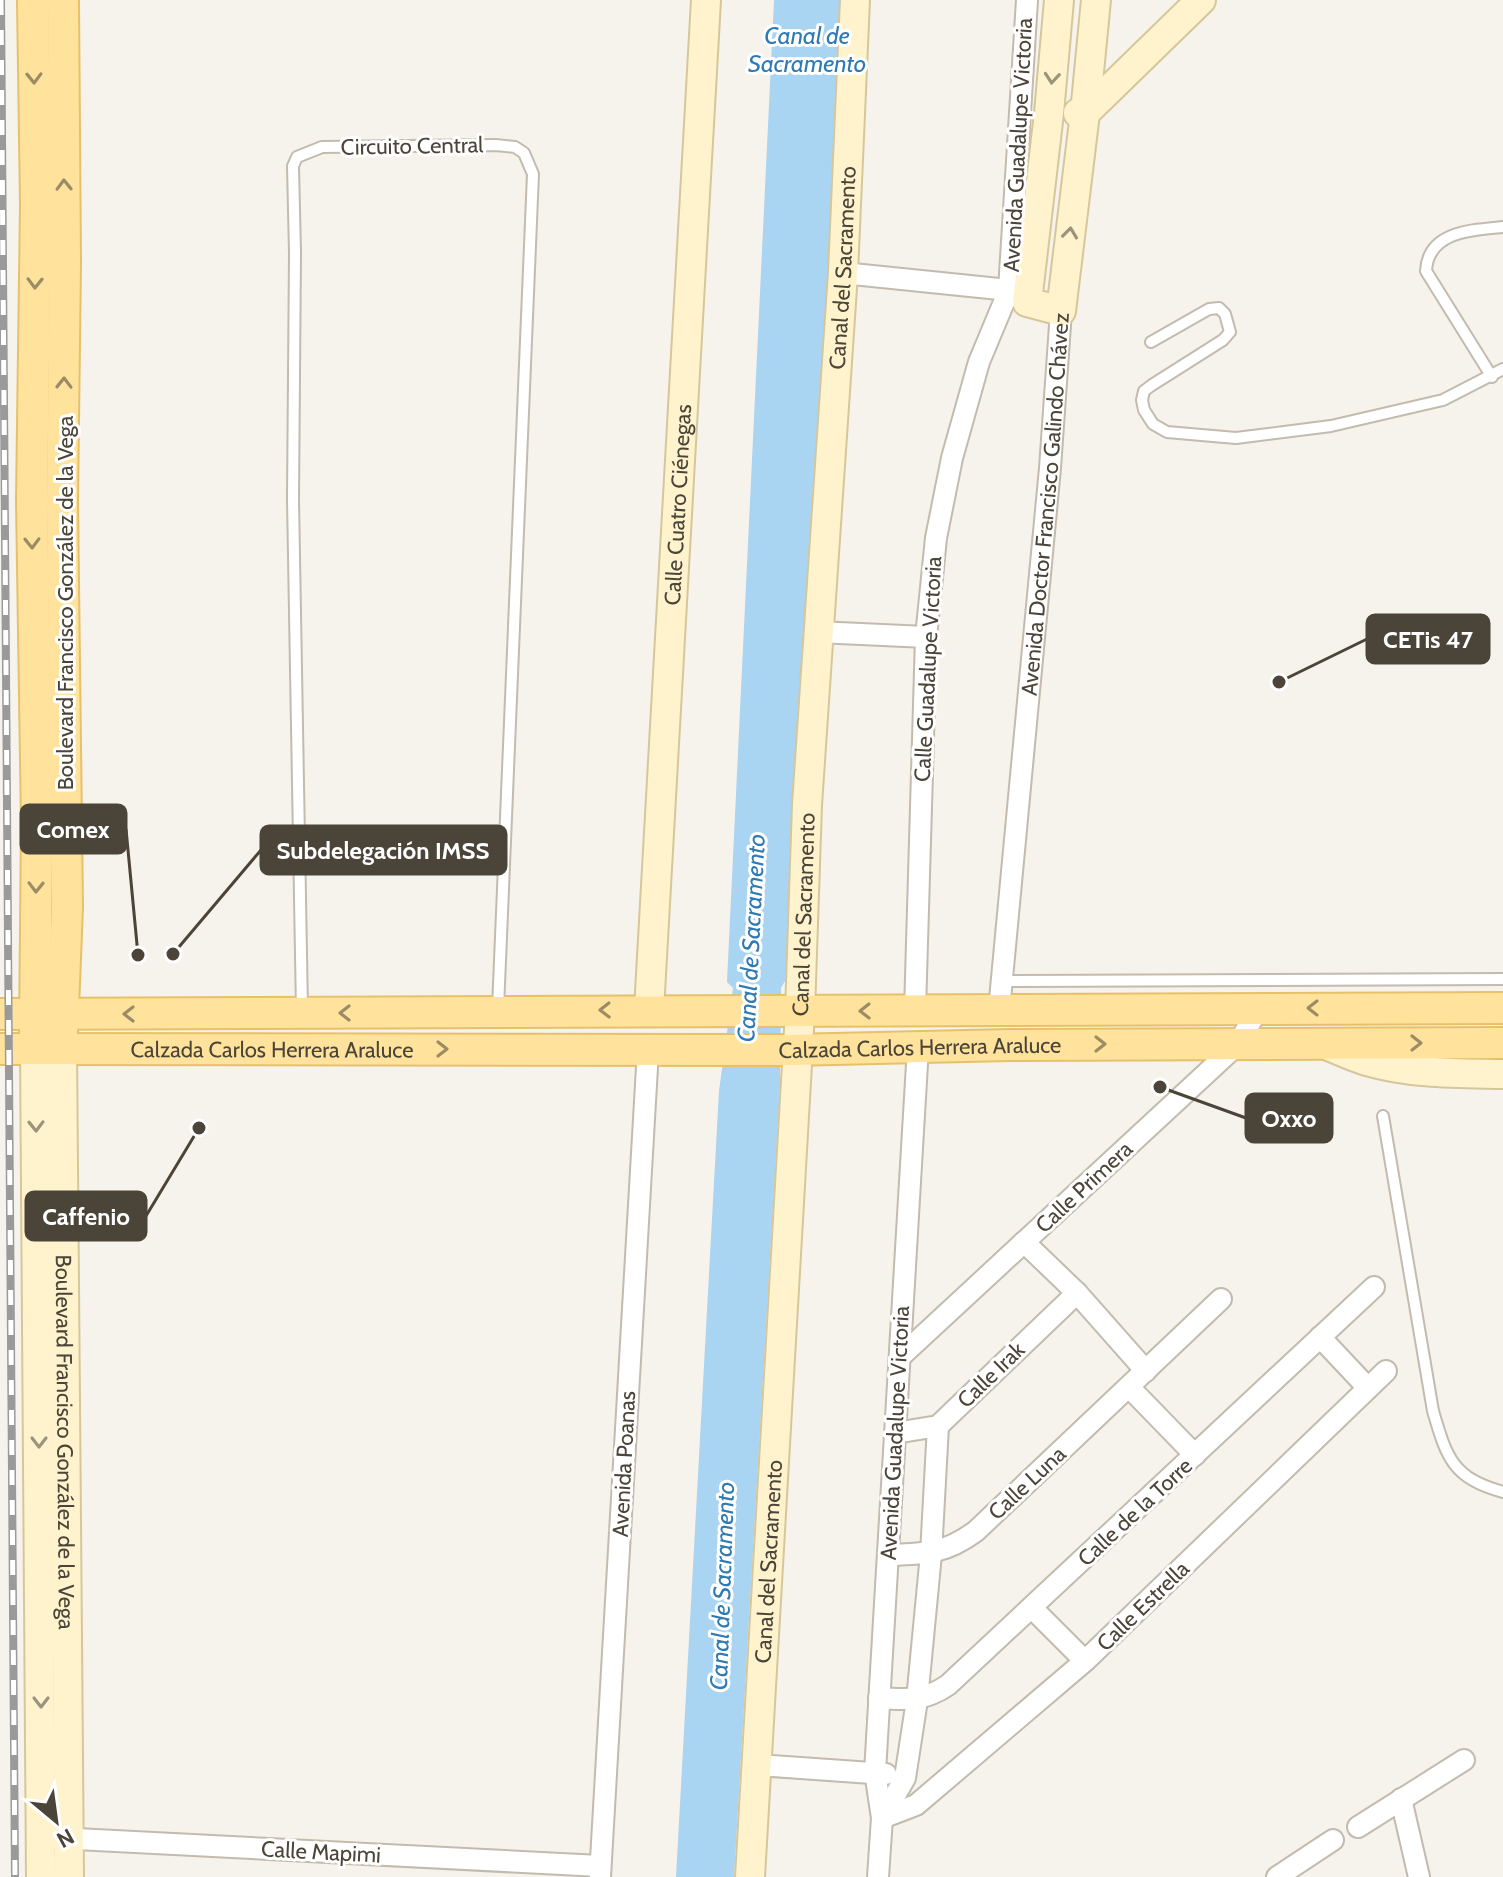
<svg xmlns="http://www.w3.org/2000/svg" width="1503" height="1877" font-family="Cabin,sans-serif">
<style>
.water{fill:#a9d4f2}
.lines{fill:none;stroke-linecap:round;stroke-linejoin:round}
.lane-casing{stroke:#c2bbae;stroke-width:14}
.street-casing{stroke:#c2bbae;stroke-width:24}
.secondary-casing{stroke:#d6c79b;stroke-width:32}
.primary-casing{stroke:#e6c16a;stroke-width:34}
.lane{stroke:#fff;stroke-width:10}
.street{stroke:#fff;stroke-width:20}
.secondary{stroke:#fff3cd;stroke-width:28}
.primary{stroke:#ffe39c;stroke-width:30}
.rail-casing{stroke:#9a9a9a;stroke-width:8}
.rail{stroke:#fff;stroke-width:5;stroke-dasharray:15;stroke-linecap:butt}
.oneway{stroke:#9c8c66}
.oneway2{stroke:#9c937c}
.labels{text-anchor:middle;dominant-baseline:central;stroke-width:6;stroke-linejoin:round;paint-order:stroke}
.street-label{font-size:22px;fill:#4b4439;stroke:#fff}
.water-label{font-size:24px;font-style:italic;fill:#2e7ab2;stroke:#fff}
.leader{fill:none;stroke:#4b4439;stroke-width:3}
.callout-dot{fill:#4b4439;stroke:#fff;stroke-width:3}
.callout{fill:#4b4439;stroke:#4b4439;stroke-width:3}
.callout-label{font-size:24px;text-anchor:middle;font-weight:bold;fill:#fff}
</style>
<rect width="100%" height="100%" fill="#f6f3ec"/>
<path class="water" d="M774,0H844L788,976L781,988L780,1087L734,1877H676L719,1091L733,988L727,982Z"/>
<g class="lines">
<defs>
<g id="lane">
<path d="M1151,342L1209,309L1219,308L1225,314L1230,332L1223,340L1152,385L1144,391L1142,400L1144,410L1153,424L1167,432L1236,438L1331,426L1443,400L1503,369"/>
<path d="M1492,377L1426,271C1428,231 1472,230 1503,227"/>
<path d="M1002,981L1503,979"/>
<path d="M302,1011L293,499L295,253L293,166L297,157L322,147L496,145L515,147L524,153L533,174L498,1008"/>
<path d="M1383,1116L1433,1411C1447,1459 1453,1478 1503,1492"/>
</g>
<g id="street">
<path d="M843,273L1009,290L1019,298"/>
<path d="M817,632L926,637"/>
<path id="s1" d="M999,1010L1050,468L1061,311"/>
<path d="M915,1011L926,637L936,538L952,458L979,362L1009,290L1027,0"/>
<path d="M1024,1242L1077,1293L1146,1371"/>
<path d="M1320,1337L1368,1388"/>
<path d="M900,1357L1238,1044L1258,1009"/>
<path d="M1129,1387L1195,1455"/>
<path d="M895,1433L938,1426L1077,1293"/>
<path d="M888,1555C925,1554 945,1554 976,1531L1221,1299"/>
<path d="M1032,1608L1085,1661"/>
<path d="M879,1698C907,1700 925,1701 948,1685L1374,1287"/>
<path d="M757,1765L886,1774"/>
<path d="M1401,1799L1419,1877"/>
<path d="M882,1818L916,1805L1085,1661L1386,1371"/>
<path d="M882,1818L905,1778L917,1700L931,1554L938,1426"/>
<path d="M1358,1827L1464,1760"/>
<path d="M57,1838L600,1866"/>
<path d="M600,1877L648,1050"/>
<path d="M878,1877L882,1818L875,1772L918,1047"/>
<path d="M1277,1877L1333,1840"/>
</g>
<g id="secondary">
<path d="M1059,0L1049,113L1027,302L1061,311L1085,113L1096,0"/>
<path d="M1078,113H1085L1201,0"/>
<path id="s2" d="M649,1010L706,0"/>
<path d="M1326,1045C1339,1050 1353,1057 1367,1061C1411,1074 1458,1073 1503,1074"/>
<path d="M35,1048L41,1877"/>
<path id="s3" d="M62,1048L69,1877"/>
<path id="s4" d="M750,1877L800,1012L807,805L843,273L855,0"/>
</g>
<g id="primary">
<path d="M33,0L36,205L32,500L37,824L35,1034"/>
<path d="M0,1014L1503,1008"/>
<path d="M62,1034L67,907L62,501L65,263L63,0"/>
<path id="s5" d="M0,1049L790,1050L1010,1045L1503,1043"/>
</g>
</defs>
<use href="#lane" class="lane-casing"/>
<use href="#street" class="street-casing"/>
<use href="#secondary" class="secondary-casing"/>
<use href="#primary" class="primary-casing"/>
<use href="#lane" class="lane"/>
<use href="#street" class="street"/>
<use href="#secondary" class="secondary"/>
<use href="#primary" class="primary"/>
<defs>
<path id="rail" d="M1,0L15,1877"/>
</defs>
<use href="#rail" class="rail-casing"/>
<use href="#rail" class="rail"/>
</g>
<defs><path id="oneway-chevron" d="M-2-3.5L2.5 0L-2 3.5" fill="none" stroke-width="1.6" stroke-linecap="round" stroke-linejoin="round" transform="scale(2)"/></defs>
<g class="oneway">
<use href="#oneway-chevron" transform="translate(34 78) rotate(89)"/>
<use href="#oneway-chevron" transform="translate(64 185) rotate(-91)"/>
<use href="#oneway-chevron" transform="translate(35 283) rotate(91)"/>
<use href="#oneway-chevron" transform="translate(64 383) rotate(-89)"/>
<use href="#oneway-chevron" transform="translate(32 543) rotate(89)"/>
<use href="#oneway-chevron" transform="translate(36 887) rotate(91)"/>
<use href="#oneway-chevron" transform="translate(1313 1008) rotate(180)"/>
<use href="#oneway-chevron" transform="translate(605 1010) rotate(179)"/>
<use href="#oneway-chevron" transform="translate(865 1011) rotate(179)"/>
<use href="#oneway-chevron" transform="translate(345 1013) rotate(180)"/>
<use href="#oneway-chevron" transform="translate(129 1014) rotate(180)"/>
<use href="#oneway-chevron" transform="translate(1416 1043)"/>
<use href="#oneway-chevron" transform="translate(1100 1044)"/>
<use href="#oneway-chevron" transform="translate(442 1049)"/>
</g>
<g class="oneway2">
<use href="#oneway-chevron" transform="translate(1052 78) rotate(95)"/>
<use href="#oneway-chevron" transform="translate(1070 233) rotate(-83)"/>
<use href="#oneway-chevron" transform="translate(36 1126) rotate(89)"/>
<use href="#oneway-chevron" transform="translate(39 1442) rotate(90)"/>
<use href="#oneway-chevron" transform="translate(41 1702) rotate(90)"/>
</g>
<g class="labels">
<g class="street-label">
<text transform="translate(1018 145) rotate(-87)">Avenida Guadalupe Victoria</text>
<text transform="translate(412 146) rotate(-1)">Circuito Central</text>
<text stroke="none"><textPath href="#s4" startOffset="1612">Canal del Sacramento</textPath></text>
<text stroke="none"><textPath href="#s2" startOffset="506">Calle Cuatro Ciénegas</textPath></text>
<text stroke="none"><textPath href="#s1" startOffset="508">Avenida Doctor Francisco Galindo Chávez</textPath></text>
<text transform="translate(65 603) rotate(-90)">Boulevard Francisco González de la Vega</text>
<text transform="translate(928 669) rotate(-87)">Calle Guadalupe Victoria</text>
<text stroke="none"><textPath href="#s4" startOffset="964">Canal del Sacramento</textPath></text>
<text stroke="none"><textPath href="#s5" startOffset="920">Calzada Carlos Herrera Araluce</textPath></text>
<text stroke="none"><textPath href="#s5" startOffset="272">Calzada Carlos Herrera Araluce</textPath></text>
<text transform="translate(1084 1187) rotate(-43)">Calle Primera</text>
<text transform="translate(991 1375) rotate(-44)">Calle Irak</text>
<text transform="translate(895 1433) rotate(-87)">Avenida Guadalupe Victoria</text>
<text stroke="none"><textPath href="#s3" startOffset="394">Boulevard Francisco González de la Vega</textPath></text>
<text transform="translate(624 1464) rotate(-87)">Avenida Poanas</text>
<text transform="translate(1027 1483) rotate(-43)">Calle Luna</text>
<text transform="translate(1135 1512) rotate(-43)">Calle de la Torre</text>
<text stroke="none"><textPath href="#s4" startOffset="316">Canal del Sacramento</textPath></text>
<text transform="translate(1143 1606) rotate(-44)">Calle Estrella</text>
<text transform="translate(321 1852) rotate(3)">Calle Mapimi</text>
</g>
<g class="water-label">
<text x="807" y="35">Canal de<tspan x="807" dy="28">Sacramento</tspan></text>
<text transform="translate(751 938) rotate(-87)">Canal de Sacramento</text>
<text transform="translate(722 1586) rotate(-88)">Canal de Sacramento</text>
</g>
</g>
<path class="leader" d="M1279 682L1367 639M138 955L126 829M173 954L261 850M1160 1087L1246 1118M199 1128L146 1216"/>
<g class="callout-dot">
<circle cx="1279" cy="682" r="8"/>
<circle cx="138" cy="955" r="8"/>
<circle cx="173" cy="954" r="8"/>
<circle cx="1160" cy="1087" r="8"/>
<circle cx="199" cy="1128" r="8"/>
</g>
<g class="callout">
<rect x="1367" y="615" width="122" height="48" rx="8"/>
<rect x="21" y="805" width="105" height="48" rx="8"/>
<rect x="261" y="826" width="245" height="48" rx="8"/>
<rect x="1246" y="1094" width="86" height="48" rx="8"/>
<rect x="26" y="1192" width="120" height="48" rx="8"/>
</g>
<g class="callout-label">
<text x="1428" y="648">CETis 47</text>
<text x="73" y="838">Comex</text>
<text x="383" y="859">Subdelegación IMSS</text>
<text x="1289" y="1127">Oxxo</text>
<text x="86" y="1225">Caffenio</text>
</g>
<g transform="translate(56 1821) rotate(151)" stroke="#ffffff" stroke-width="6" paint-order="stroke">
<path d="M0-6L14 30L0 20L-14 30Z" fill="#4b4439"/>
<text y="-12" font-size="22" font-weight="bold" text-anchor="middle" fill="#4b4439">N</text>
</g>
</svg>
